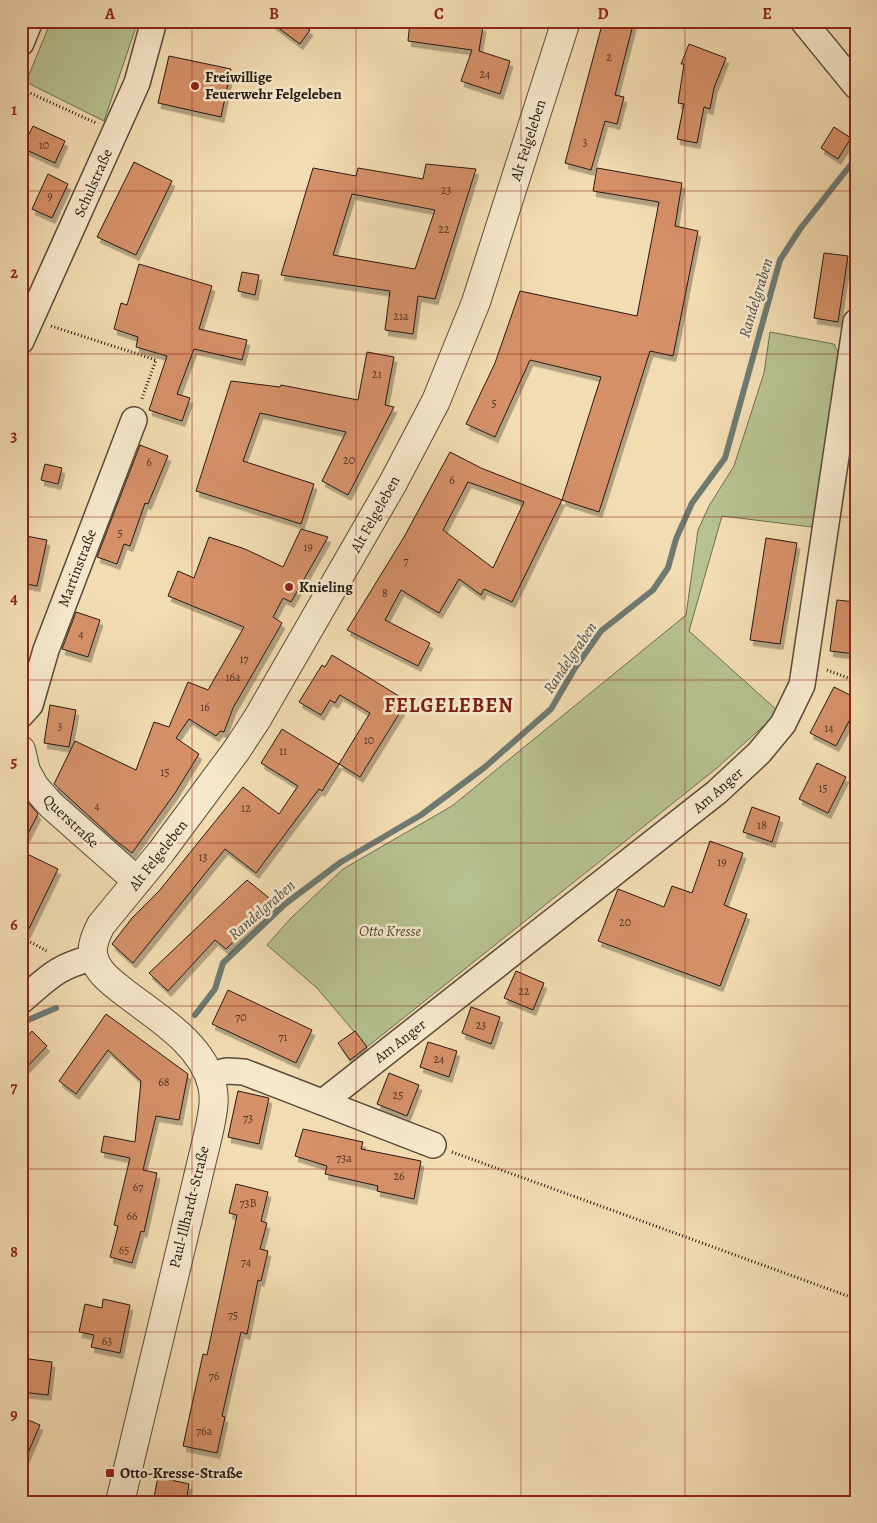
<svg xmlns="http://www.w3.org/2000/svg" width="877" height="1523" font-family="Alegreya,serif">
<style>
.green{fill:#b6c28f;stroke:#6e6e52}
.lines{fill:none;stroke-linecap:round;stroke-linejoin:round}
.stream{stroke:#6d7a73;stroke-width:6}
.building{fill:#d59067;stroke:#251914;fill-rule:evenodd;filter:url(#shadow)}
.minor-casing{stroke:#584a3b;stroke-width:28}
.tertiary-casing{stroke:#584a3b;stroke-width:30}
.path{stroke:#251914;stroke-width:3;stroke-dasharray:1 2.5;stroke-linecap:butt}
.minor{stroke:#f7e8cc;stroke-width:25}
.tertiary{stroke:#f7e8cc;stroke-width:28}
.grid{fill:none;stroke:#8f2418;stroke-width:1;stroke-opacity:0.55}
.poi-dot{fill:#8f2418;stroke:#f7e8cc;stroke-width:2}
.labels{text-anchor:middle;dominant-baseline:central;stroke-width:5;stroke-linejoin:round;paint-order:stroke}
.number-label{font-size:12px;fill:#513729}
.poi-label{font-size:15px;font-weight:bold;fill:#251914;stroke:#f7e8cc;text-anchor:start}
.street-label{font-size:15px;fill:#251914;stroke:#f7e8cc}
.park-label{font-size:15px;font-style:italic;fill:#504c39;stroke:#f7e8cc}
.water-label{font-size:16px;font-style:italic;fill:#4f514c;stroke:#f7e8cc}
.district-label{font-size:20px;font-weight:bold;letter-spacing:1px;fill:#7a1f14;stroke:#f7e8cc}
.neatline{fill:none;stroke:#8f2418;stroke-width:2}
.grid-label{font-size:16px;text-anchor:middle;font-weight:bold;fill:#8f2418}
</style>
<defs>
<filter id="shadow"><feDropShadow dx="3" dy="5.5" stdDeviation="0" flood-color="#0004"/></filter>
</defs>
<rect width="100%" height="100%" fill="#f2dcb1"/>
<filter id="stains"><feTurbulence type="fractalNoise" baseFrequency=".004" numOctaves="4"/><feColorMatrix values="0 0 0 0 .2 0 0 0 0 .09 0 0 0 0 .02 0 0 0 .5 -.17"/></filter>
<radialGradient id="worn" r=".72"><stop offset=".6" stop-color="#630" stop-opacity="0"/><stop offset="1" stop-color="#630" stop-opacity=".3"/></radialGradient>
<g class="green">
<path d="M51,21H138L104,121L26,82Z"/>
<path d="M770,332L834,344L842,360L812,527L722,516L689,631L779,712L717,768L367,1047L317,988L267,945L291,918L343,869L452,806L686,615L698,530L709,506L734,466L764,373Z"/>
</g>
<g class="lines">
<g class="stream">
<path d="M195,1015L215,989L223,963L285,904L341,862L421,815L485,767L551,709L575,668L601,631L653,590L668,568L676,539L692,503L725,458L780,260L800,229L856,158"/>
<path d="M21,1023L56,1008"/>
</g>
</g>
<g class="building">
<path d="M269,21H297L310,30L300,44Z"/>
<path d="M410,21H448L483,26L479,51L510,61L500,94L461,81L472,50L408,41Z"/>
<path d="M603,21H634L615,95L624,97L617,124L605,121L591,170L565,163Z"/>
<path d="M689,44L726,58L714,88L710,109L704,107L697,143L677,139L684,104L678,103L684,64H681Z"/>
<path d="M169,56L231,69L221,117L158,103Z"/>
<path d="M33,126L65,141L55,163L22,148Z"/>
<path d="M834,127L851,138L838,159L821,148Z"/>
<path d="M134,162L172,181L136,255L97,237Z"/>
<path d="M426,164L476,169L435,299L418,296L413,334L385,330L390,291L281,275L313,168L356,176L358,168L423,179ZM352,194L435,210L415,269L333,255Z"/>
<path d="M597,168L682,183L675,226L698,231L673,356L650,351L599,512L562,500L601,377L530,360L495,437L466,424L495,363L520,291L637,316L659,202L593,191Z"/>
<path d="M48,174L68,184L52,218L32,209Z"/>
<path d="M824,253L848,256L838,322L814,318Z"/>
<path d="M139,264L212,286L199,329L247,340L242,360L194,349L177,394L190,398L182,421L149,410L167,356L136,347L138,337L114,329L121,303L127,305Z"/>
<path d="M242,272L259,275L255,295L238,291Z"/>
<path d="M367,352L394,357L385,405L394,407L348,495L322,481L346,432L260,413L243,461L314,484L301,524L196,491L231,381L280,387L281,385L358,400Z"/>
<path d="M140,445L168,456L148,504L145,503L130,546L124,544L117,564L97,557Z"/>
<path d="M450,452L481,468L562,500L512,602L484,589L481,595L459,579L439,613L401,590L385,620L430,643L418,666L347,630L404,537ZM468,482L524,502L493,568L443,530Z"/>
<path d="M45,464L62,468L58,484L41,480Z"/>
<path d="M301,529L328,537L291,602L283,598L273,617L282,623L233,708L224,732L220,731L216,736L189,719L176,738L199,754L175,793L132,853L115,840L54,784L75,741L136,770L154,722L169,727L188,682L208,690L244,627L168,596L178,571L194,578L209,537L245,549L283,567Z"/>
<path d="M21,535L47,540L37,586L21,583Z"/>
<path d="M766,538L797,543L780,644L750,640Z"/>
<path d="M837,600L856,602V654L830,651Z"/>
<path d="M76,612L100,620L88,657L62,649Z"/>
<path d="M332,655L407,701L360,777L339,764L370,713L340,695L335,703L330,700L321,715L299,702L322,665L325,667Z"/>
<path d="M834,687L856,698V708L836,746L810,733Z"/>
<path d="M50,705L76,710L69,747L44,743Z"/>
<path d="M282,729L339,764L322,791L319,789L256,873L225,849L133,963L112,944L132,918L159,891L243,787L279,814L298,786L261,763Z"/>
<path d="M817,763L846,777L828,813L799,799Z"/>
<path d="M21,794L38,814L21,847Z"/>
<path d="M752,807L780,817L772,842L743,832Z"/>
<path d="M710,841L743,853L724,905L747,914L720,986L598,941L618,889L664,907L672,886L692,893Z"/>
<path d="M21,851L58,869L21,945Z"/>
<path d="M247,880L274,902L226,949L215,940L168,991L149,973Z"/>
<path d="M516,971L544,983L533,1010L504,998Z"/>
<path d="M228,990L312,1030L296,1063L212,1024Z"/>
<path d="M471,1007L500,1017L491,1044L462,1033Z"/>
<path d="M106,1014L188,1074L179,1120L156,1116L143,1170L157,1173L144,1232L141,1231L132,1263L110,1257L118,1226L114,1225L130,1158L101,1152L104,1136L135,1142L141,1081L108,1050L76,1094L59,1081Z"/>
<path d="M32,1031L47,1046L21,1073V1043Z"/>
<path d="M355,1031L367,1047L350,1060L338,1043Z"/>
<path d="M428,1042L457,1051L449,1077L420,1067Z"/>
<path d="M389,1073L419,1085L407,1116L377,1104Z"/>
<path d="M238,1091L269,1098L259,1144L228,1137Z"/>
<path d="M303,1129L363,1142L361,1149L421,1161L414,1199L377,1191L378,1186L325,1174L327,1166L295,1156Z"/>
<path d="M236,1184L268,1192L261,1221L267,1223L260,1249L268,1251L261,1281L258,1280L247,1334L241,1332L222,1416L225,1417L217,1453L183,1446L203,1354L207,1355L237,1215L229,1213Z"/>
<path d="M103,1299L130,1305L120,1353L91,1347L94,1335L79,1332L85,1304L102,1308Z"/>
<path d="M21,1358L52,1362L48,1395L21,1392Z"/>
<path d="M21,1417L40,1425L21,1469Z"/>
<path d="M158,1477L189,1484L186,1502H153Z"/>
</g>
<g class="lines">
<defs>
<g id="minor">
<path d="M803,21L856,86"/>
<path d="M21,43L30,21"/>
<path d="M21,341L137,83L154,21"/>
<path d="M21,715L30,705L46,650L134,420"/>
<path d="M21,1001C48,978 57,966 93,958"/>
<path d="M209,1075L227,1071L244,1072L433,1145"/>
<path d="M323,1102L717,792L759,753L783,724L802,685L856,322"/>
</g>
<g id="tertiary">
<path d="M21,750L26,771L35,787L51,805L137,881"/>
<path d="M120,1502L209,1131C212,1116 216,1100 212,1085C202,1043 156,1017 124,992C113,983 98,973 94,958C90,947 96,935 101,925L161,852L236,751L257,719L393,483L436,401L476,302L566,21"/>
</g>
</defs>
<use href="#minor" class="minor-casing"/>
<use href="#tertiary" class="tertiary-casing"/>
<g class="path">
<path d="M21,89L96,123"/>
<path d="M51,326L156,360L141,401"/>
<path d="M21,630L30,633"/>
<path d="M827,670L856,681"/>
<path d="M21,937L47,951"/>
<path d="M452,1152L856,1299"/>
</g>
<use href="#minor" class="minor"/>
<use href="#tertiary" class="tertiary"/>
</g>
<path class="grid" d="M192,21V1502M356,21V1502M521,21V1502M685,21V1502M21,191H856M21,354H856M21,517H856M21,680H856M21,843H856M21,1006H856M21,1169H856M21,1332H856"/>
<g class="poi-dot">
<circle cx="195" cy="86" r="5"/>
<circle cx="289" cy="587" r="5"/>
<rect x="105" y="1468" width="10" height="10" rx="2.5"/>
</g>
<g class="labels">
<g class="number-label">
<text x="609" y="57">2</text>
<text x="485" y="74">24</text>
<text x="585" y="142">3</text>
<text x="44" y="145">10</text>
<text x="446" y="190">23</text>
<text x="50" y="196">9</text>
<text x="444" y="229">22</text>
<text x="401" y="316">21a</text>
<text x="377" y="374">21</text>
<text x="494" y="403">5</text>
<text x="349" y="460">20</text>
<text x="149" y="462">6</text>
<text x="452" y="480">6</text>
<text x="120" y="533">5</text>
<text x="308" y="547">19</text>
<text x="406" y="561">7</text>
<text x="385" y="593">8</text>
<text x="81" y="634">4</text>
<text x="244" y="659">17</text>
<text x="233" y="677">16a</text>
<text x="205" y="707">16</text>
<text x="60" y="726">3</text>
<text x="829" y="728">14</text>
<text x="369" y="740">10</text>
<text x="283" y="751">11</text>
<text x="165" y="772">15</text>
<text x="823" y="788">15</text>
<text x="97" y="806">4</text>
<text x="246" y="808">12</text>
<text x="762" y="825">18</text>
<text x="203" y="857">13</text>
<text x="722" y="862">19</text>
<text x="625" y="922">20</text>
<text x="524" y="991">22</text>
<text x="241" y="1017">70</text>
<text x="481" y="1025">23</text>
<text x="283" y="1037">71</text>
<text x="439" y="1059">24</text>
<text x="164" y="1082">68</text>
<text x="398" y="1095">25</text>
<text x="248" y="1118">73</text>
<text x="344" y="1158">73a</text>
<text x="399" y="1176">26</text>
<text x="138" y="1187">67</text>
<text x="248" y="1203">73B</text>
<text x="132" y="1216">66</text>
<text x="124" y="1250">65</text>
<text x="246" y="1262">74</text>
<text x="233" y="1315">75</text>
<text x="107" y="1341">63</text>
<text x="214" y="1376">76</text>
<text x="204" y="1431">76a</text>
</g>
<g class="poi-label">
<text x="205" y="77">Freiwillige<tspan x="205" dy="17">Feuerwehr Felgeleben</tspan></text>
<text x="299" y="587">Knieling</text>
<text x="120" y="1473">Otto-Kresse-Straße</text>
</g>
<g class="street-label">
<text transform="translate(528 140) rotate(-72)">Alt Felgeleben</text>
<text transform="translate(93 183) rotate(-66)">Schulstraße</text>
<text transform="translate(375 514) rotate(-61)">Alt Felgeleben</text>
<text transform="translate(77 568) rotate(-69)">Martinstraße</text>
<text transform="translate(718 790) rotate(-41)">Am Anger</text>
<text transform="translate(71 821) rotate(43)">Querstraße</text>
<text transform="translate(158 855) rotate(-52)">Alt Felgeleben</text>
<text transform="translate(400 1041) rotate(-38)">Am Anger</text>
<text transform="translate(189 1207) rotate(-76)">Paul-Illhardt-Straße</text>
</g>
<g class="park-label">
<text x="390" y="931">Otto Kresse</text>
</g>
<g class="water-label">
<text transform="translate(756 298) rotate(-73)">Randelgraben</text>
<text transform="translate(570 658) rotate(-56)">Randelgraben</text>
<text transform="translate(262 910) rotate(-41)">Randelgraben</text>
</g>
<g class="district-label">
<text x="449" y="705">FELGELEBEN</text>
</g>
</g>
<rect width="877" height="1523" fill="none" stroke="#f2dcb1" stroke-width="55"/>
<rect x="28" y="28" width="822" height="1468" class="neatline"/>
<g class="grid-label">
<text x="110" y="19">A</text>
<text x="274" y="19">B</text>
<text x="439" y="19">C</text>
<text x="603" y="19">D</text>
<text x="767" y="19">E</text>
<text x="14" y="115">1</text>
<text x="14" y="278">2</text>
<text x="14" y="441">3</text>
<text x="14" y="604">4</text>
<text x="14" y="767">5</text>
<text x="14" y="930">6</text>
<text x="14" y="1093">7</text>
<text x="14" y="1257">8</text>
<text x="14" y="1420">9</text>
</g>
<rect width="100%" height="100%" filter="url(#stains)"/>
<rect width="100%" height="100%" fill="url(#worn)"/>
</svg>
